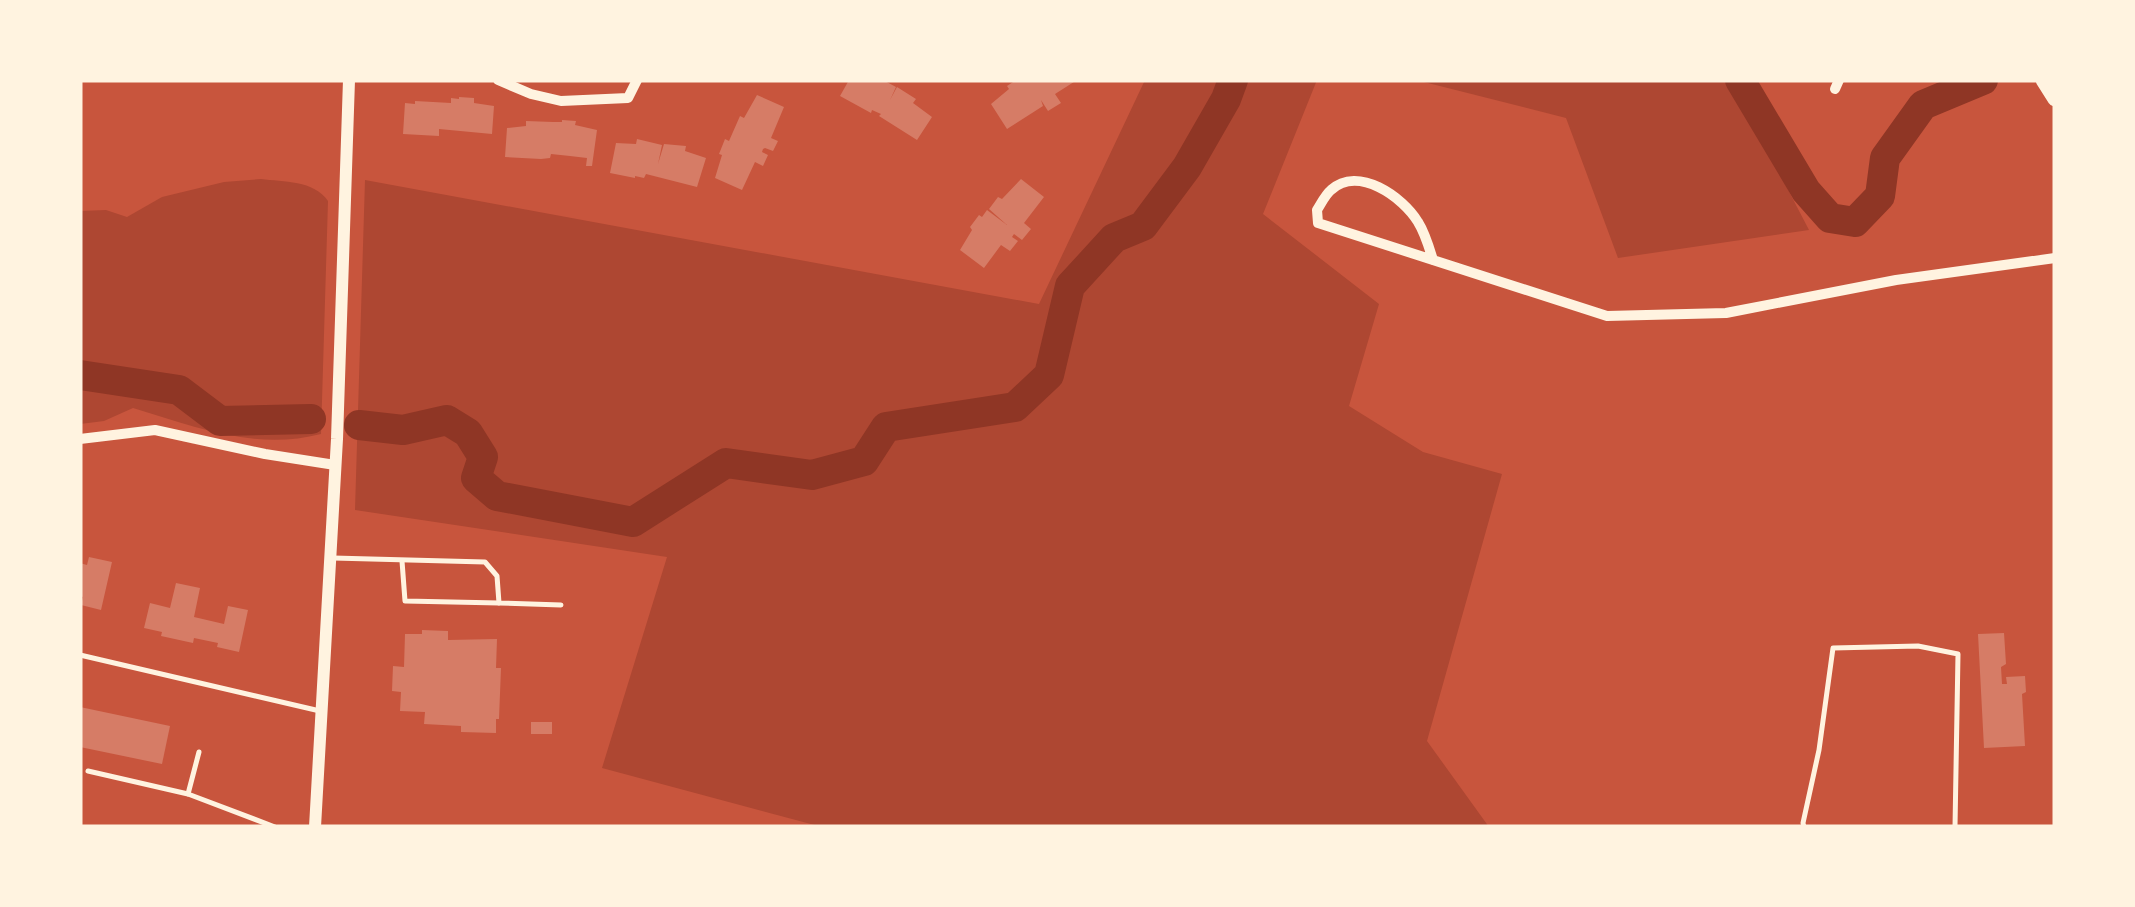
<svg xmlns="http://www.w3.org/2000/svg" width="2135" height="907" font-family="Helvetica,sans-serif">
<style>
.green{fill:#ae4732}
.lines{fill:none;stroke-linecap:round;stroke-linejoin:round}
.river{stroke:#8f3625;stroke-width:30}
.building{fill:#d67c66}
.service{stroke:#fff3e0;stroke-width:5}
.minor{stroke:#fff3e0;stroke-width:10}
.tertiary{stroke:#fff3e0;stroke-width:12}
.primary{stroke:#fff3e0;stroke-width:15}
</style>
<rect width="100%" height="100%" fill="#c8553d"/>
<g class="green">
<path d="M1145,80H1317L1263,214L1379,304L1349,406L1423,452L1502,474L1427,741L1489,827H822L602,768L667,557L355,510L365,180L1039,304Z"/>
<path d="M1416,80H1731L1809,230L1618,258L1566,118Z"/>
<path d="M261,179C283,182 314,180 328,201L321,434C256,451 195,427 133,408L104,421L80,424V211L106,210L127,217L162,197L224,182Z"/>
</g>
<g class="lines">
<g class="river">
<path d="M1740,80L1806,191L1830,218L1855,222L1880,196L1885,158L1923,105L1983,80"/>
<path d="M80,375L179,390L220,421L311,419"/>
<path d="M359,425L403,430L447,420L468,433L483,457L476,478L497,496L633,522L726,463L812,475L864,461L886,427L1015,407L1049,375L1070,286L1114,238L1143,226L1187,167L1226,99L1233,80"/>
</g>
</g>
<g class="building">
<path d="M849,80H883L896,87L890,100L897,87L916,99L913,103L932,117L917,140L879,116L881,114L872,110L871,113L840,96Z"/>
<path d="M1016,80H1077L1055,94L1061,103L1048,111L1041,100L1043,106L1007,129L991,104L1009,89L1007,86Z"/>
<path d="M757,95L784,107L771,138L778,141L773,151L765,148L763,149L762,152L768,155L763,166L755,162L742,190L715,178L722,155L719,154L725,139L729,141L740,116L744,118Z"/>
<path d="M459,97L474,98V103L494,106L492,134L439,129V136L403,134L405,103L415,104V101L451,103V98L459,99Z"/>
<path d="M562,120L576,121L575,125L597,130L592,166H586L587,158L570,156L551,154L550,158L541,159L505,157L507,128L526,126V121L553,122H562Z"/>
<path d="M637,139L662,145L658,164L664,144L686,146L685,151L706,158L697,187L646,174L644,178L635,176V178L610,173L616,143L636,144Z"/>
<path d="M1021,179L1044,197L1024,223L1031,229L1022,240L1014,234L1012,237L1018,241L1010,251L1001,245L984,268L960,250L972,230L970,227L979,215L982,217L987,210L1007,225L989,209L998,197L1002,199Z"/>
<path d="M89,557L112,562L101,610L81,605L83,597L80,596V563L87,565Z"/>
<path d="M176,583L200,588L194,617L224,624L228,606L248,610L239,652L217,647L218,643L194,638L193,643L161,636L162,632L144,628L150,603L170,608Z"/>
<path d="M422,630L448,631V640L497,639L496,668H501L499,719H496V733L461,732V726L424,724L425,712L400,711L401,692L392,691L393,666L404,667L405,634H422Z"/>
<path d="M2004,633L2006,664L2001,667L2002,684H2007L2006,677L2025,676L2026,692L2022,694L2025,746L1984,748L1978,634Z"/>
<path d="M80,707L170,726L162,764L80,747Z"/>
<rect x="531" y="722" width="21" height="12"/>
</g>
<g class="lines">
<g class="service">
<path d="M333,558L485,562L497,576L499,603L561,605"/>
<path d="M402,561L405,601L499,603"/>
<path d="M80,655L320,711"/>
<path d="M199,752L188,794L275,827"/>
<path d="M88,771L188,794"/>
<path d="M1804,827L1803,823L1819,750L1833,648L1918,646L1958,654L1955,827"/>
</g>
<g class="minor">
<path d="M498,80L531,94L561,101L628,98L637,80"/>
<path d="M1835,89L1839,80"/>
<path d="M1433,260C1429,247 1425,233 1418,222C1403,197 1358,165 1331,190C1325,195 1321,204 1317,210L1318,223L1607,316L1726,313L1896,280L2055,258"/>
<path d="M80,439L155,430L265,454L335,465"/>
</g>
<path class="tertiary" d="M315,827L337,439L349,80"/>
<path class="primary" d="M2043,80L2055,99"/>
</g>
<rect width="2135" height="907" fill="none" stroke="#fff3e0" stroke-width="165"/>
</svg>
